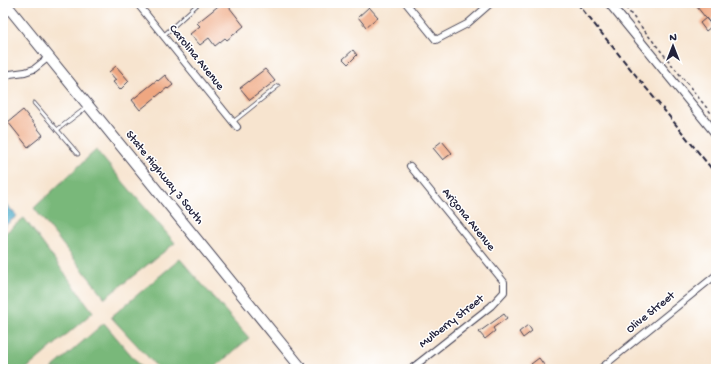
<svg xmlns="http://www.w3.org/2000/svg" width="719" height="372" font-family="'Gochi Hand',sans-serif">
<style>
.forest{fill:#79b87a;stroke:#4e6d5a}
.water{fill:#48a9c7;stroke:#356681}
.building{fill:#efa781}
.lines{fill:none;stroke-linecap:round;stroke-linejoin:round}
.service-casing{stroke:#423f51;stroke-width:4.5}
.minor-casing{stroke:#423f51;stroke-width:8}
.tertiary-casing{stroke:#423f51;stroke-width:10}
.primary-casing{stroke:#423f51;stroke-width:12}
.path{stroke:#423f51;stroke-width:1.5;stroke-dasharray:3 3;stroke-linecap:butt}
.service{stroke:#fff;stroke-width:3}
.minor{stroke:#fff;stroke-width:6}
.tertiary{stroke:#fff;stroke-width:8}
.primary{stroke:#fff;stroke-width:10}
.rail{stroke:#22223b;stroke-width:2;stroke-dasharray:6 3;stroke-linecap:butt}
.labels{text-anchor:middle;dominant-baseline:central;stroke-width:3;stroke-linejoin:round;paint-order:stroke}
.street-label{font-size:12px;fill:#22223b;stroke:#fff}
</style>
<rect width="100%" height="100%" fill="#fff"/>
<filter id="ink" filterUnits="userSpaceOnUse"><feTurbulence type="fractalNoise" baseFrequency=".025" numOctaves="2"/><feDisplacementMap in="SourceGraphic" scale="8" xChannelSelector="R" yChannelSelector="G"/><feConvolveMatrix kernelMatrix="1 2 1 2 8 2 1 2 1" color-interpolation-filters="sRGB"/></filter>
<filter id="wash" filterUnits="userSpaceOnUse"><feTurbulence type="fractalNoise" baseFrequency=".012" numOctaves="4" result="noise"/><feDisplacementMap in="SourceGraphic" scale="16" xChannelSelector="R" yChannelSelector="G"/><feGaussianBlur stdDeviation="0.9" result="paint"/><feColorMatrix in="noise" values="0 0 0 0 0 0 0 0 0 0 0 0 0 0 0 0 0 1.4 0 .05"/><feComposite in="paint" operator="in"/></filter>
<g filter="url(#wash)">
<rect width="100%" height="100%" fill="#f7e4cf"/>
<g class="forest">
<path d="M96,150L175,243L105,298L34,208Z"/>
<path d="M24,218L93,312L26,369H3V235Z"/>
<path d="M180,259L249,338L213,369H159L111,317Z"/>
<path d="M104,323L143,369H51Z"/>
</g>
<path class="water" d="M3,201L17,216L3,227Z"/>
<g id="blocks">
<g class="building">
<path d="M222,3H226L244,26L227,40L225,38L215,46L209,38L200,45L190,34L200,26L197,23Z"/>
<path d="M702,3H716V16L709,22L697,7Z"/>
<path d="M369,7L378,17L366,27L358,17Z"/>
<path d="M706,18L712,26L706,31L700,23Z"/>
<path d="M353,50L357,55L348,64L343,59Z"/>
<path d="M116,66L129,81L120,90L113,82L116,80L109,72Z"/>
<path d="M265,69L275,81L250,100L240,88Z"/>
<path d="M165,75L173,85L168,89L167,88L140,110L132,100L157,80L158,81Z"/>
<path d="M23,110L43,135L28,147L8,122Z"/>
<path d="M442,141L452,153L443,160L433,148Z"/>
<path d="M504,314L507,318L493,328L495,331L485,339L479,332Z"/>
<path d="M528,325L532,331L523,338L519,332Z"/>
<path d="M539,358L547,369H535L531,364Z"/>
</g>
</g>
</g>
<g filter="url(#ink)">
<use href="#blocks" fill-opacity="0" stroke="#423f51" stroke-width="1"/>
<g class="lines">
<defs>
<g id="service">
<path d="M164,35L199,3"/>
<path d="M34,103L78,154"/>
<path d="M233,122L278,86"/>
<path d="M57,130L87,107"/>
</g>
<g id="minor">
<path d="M137,3L237,127"/>
<path d="M406,3L436,40L467,24L491,3"/>
<path d="M3,80L10,74L25,72L34,69L49,57"/>
<path d="M711,128L716,123"/>
<path d="M410,166L504,282V292L491,306L411,369"/>
<path d="M600,369L716,275"/>
</g>
<path id="tertiary" d="M609,3L716,134"/>
<path id="primary" d="M5,3L302,369"/>
</defs>
<use href="#service" class="service-casing"/>
<use href="#minor" class="minor-casing"/>
<use href="#tertiary" class="tertiary-casing"/>
<use href="#primary" class="primary-casing"/>
<path class="path" d="M622,3L715,118"/>
<use href="#service" class="service"/>
<use href="#minor" class="minor"/>
<use href="#tertiary" class="tertiary"/>
<use href="#primary" class="primary"/>
<path class="rail" d="M577,3L716,174"/>
</g>
</g>
<g class="labels">
<g class="street-label">
<text transform="translate(196 58) rotate(51)">Carolina Avenue</text>
<text transform="translate(164 178) rotate(51)">State Highway 3 South</text>
<text transform="translate(468 220) rotate(51)">Arizona Avenue</text>
<text transform="translate(651 313) rotate(-39)">Olive Street</text>
<text transform="translate(452 322) rotate(-38)">Mulberry Street</text>
</g>
</g>
<rect width="719" height="372" fill="none" stroke="#fff" stroke-width="16"/>
<g transform="translate(673 46)" stroke="#ffffff" stroke-width="3" paint-order="stroke">
<path d="M0-3L7 15L0 10L-7 15Z" fill="#22223b"/>
<text y="-6" font-size="11" font-weight="bold" text-anchor="middle" fill="#22223b">N</text>
</g>
</svg>
